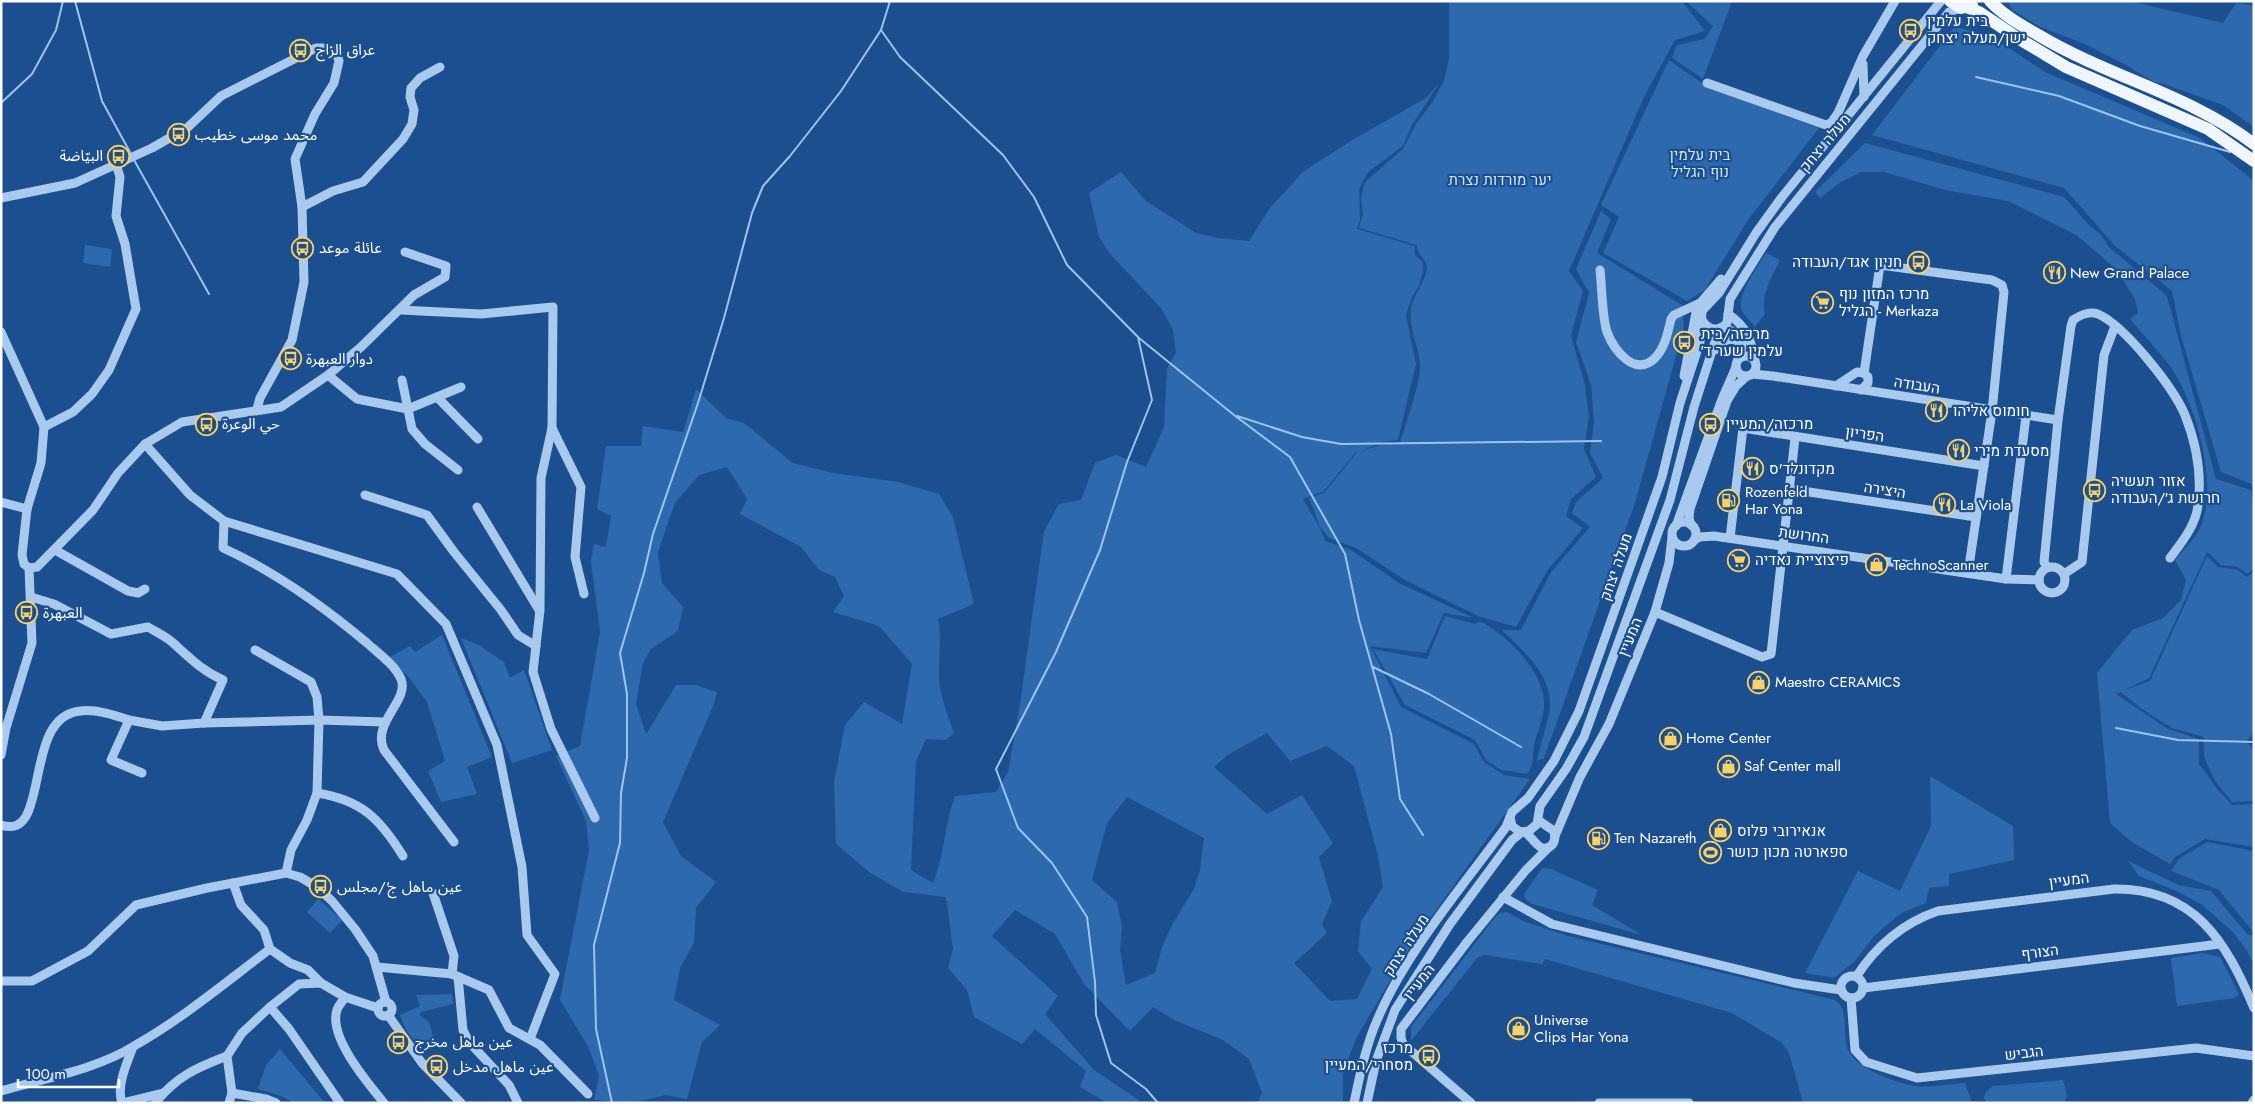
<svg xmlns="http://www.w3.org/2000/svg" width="2255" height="1104" font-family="Jost,'Noto Sans Arabic',Heebo,sans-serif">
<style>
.green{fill:#2e69ad;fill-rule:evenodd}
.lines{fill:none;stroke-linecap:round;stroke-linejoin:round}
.stream{stroke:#9cc4f0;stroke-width:2}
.minor{stroke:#a9c9ee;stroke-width:9}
.major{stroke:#f0f6ff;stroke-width:12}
.labels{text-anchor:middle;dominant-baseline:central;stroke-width:4.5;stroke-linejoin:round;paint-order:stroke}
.poi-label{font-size:15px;fill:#fff;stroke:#1b4f8f;text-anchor:start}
.street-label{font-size:15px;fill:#fff;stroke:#1b4f8f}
.park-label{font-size:15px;fill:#cfe3fa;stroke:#1b4f8f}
</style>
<rect width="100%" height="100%" fill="#1b4f8f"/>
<g class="green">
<path d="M1449,1H1682L1705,31L1675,40L1644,97L1569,271L1583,291L1571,336L1585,385L1589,416L1584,449L1596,477L1571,499L1566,516L1583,528L1547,571L1516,627L1478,616L1405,580L1356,548L1329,538L1320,527L1309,498L1324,493L1358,451L1355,453L1324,491L1303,499C1309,510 1323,531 1325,541L1351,550L1399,583L1474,618L1444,613L1426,653L1370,646L1401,707L1474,744L1484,762L1504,775L1530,779L1412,944L1356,1038L1343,1074V1103H1258L1262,1093L1249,1059L1223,1040L1176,1021L1153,1007L1130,1031L1084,984L1055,934L1015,910L992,936L1058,996L1045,1014L1094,1070L1140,1101L1139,1103H1107L1080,1087L1086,1071L1035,1029L1022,1044L974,1017L967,990L948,968L953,949L946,897L903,892L869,872L836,844L834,782L845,725L864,702L902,724L912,664L879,626L833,612L844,596L835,577L819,570L801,547L740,514L747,499L727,467L699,475L675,503L658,552L662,583L683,607L678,631L651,649L643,663L636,704L646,734L676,685H695L717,692L714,704L663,822L681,856L716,882L696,908L694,943L680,968L674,1000L720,1025L702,1042L687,1099L666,1095L632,1103L594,1100L599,1076L589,1048L560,1000L589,850L586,821L556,756L580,746L600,632L591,561L594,544L606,547L611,516L597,509L606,446H641L643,426L683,432L696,389L726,418L744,423L793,463L833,473L898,482L939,494L953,517L974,604L938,619C942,637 939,651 939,669C938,691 947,713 954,733L946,740L926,739L916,761L911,870L933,883C945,853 944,826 955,796L996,792L1008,772L1020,704L1044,531L1059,504L1081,500L1095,463L1116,455L1146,467L1164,427L1167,368L1176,353L1173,330L1161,308L1110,254L1099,237L1089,193L1121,172L1146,201L1196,233L1218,238L1249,241L1270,208L1304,171L1354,139L1426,98L1440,82L1412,125L1403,146L1368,172L1359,189L1360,220L1357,229L1415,246V255L1423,262V271L1419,286L1412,297L1406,315L1416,364L1398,440L1383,442L1361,451L1384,444H1400C1405,425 1422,380 1420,363C1418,345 1409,329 1411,310C1413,294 1425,284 1427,268C1427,258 1416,255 1417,245L1359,228L1363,214L1361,198L1365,182L1403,149L1416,124L1433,101L1444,81L1449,59ZM1267,733L1290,761L1327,746L1354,766L1378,856L1383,887L1361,921L1358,951L1372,969L1357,999L1330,1001L1294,963L1327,933L1322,924L1332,901L1319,857L1333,843L1302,795L1267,814L1214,767L1229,754ZM1127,797L1204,838L1200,870L1194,889L1172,925L1162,947L1155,973L1126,985L1120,950L1122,927L1117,902L1092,880L1107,823Z"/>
<path d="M1686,1H1732L1703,79L1672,58L1677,45L1705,39L1713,26Z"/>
<path d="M2008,1H2129L2223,23L2236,3L2254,6V127L2223,105L2164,84L2154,82L2126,65L2085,44L2038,26L2012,10Z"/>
<path d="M1955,26L1997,40L2045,72L2200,138L2254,181V485L2221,472L2181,336L2172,291L2115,246L2064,188L1872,135Z"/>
<path d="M1669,60L1706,86L1819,128L1748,220L1705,290L1687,301L1603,253L1619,217L1601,205Z"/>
<path d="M1865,143L2064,197L2089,225L2101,235L2109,247L2167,296L2216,479L2251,490L2254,503V569L2247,574L2238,567L2221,565L2207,552L2149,678L2122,691L2150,681L2207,556L2218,567L2238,570L2247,577L2254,571V732L2247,741L2254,751V801L2232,802L2215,781L2204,757V737L2172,728L2142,709L2121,692L2116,694L2168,729L2199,739V764L2218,790L2232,805L2254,804V847L2205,839L2175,857L2170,864L2133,843L2110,823L2097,673L2132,630L2163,618L2181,600L2186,580L2175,560C2183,550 2196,538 2201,526C2218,484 2197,409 2174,372C2163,355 2143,335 2130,319L2138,313L2135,299L2115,268L2076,235L2008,201L1945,190L1884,172H1861L1841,182L1820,198L1815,192Z"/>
<path d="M1601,211L1611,219L1597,253L1682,305L1684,327L1635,503L1544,758L1537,761C1540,745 1546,729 1549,713C1555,676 1525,653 1502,630H1521L1551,572L1590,527L1572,513L1576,502L1603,478L1590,453L1594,422L1591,385L1576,342L1589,293L1576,269Z"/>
<path d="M85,245L112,249L110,267L83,263Z"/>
<path d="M1766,253L1780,260C1772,277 1760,295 1765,314L1755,327C1751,322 1745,316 1742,311C1735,297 1758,266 1766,253Z"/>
<path d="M1445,616L1475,624L1480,621C1506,635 1541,668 1544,700C1546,714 1537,731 1534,745C1532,756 1535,765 1527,774L1501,770L1486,760L1475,740L1405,705L1373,649L1427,659Z"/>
<path d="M442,635L492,757L467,767L477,794L441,802L428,771L445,761L427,702L408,676L388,658L410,646L415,652Z"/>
<path d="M461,638L479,645L504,662L510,678L524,670L552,750L512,763Z"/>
<path d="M1930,776L2013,826L2014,860L1949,874V886L1929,888L1926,903L1901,913L1875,935L1855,961L1834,978L1805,973L1858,871L1900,891L1931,826Z"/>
<path d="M2207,842L2254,851V933L2219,890L2171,871L2179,859Z"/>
<path d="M2128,861L2179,885L2211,891L2247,934L2254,936V965L2247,951L2233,932L2201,904L2174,890L2139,876Z"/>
<path d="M1542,868L1551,869L1598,890L1592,905L1642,935L1532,904L1525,899L1524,894Z"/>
<path d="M318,899L342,920L330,933L307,912Z"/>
<path d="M1507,912L1523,921L1568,936L1835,1000C1849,1008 1843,1033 1847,1047C1852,1067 1892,1081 1910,1085C1927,1089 1948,1084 1965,1083L1972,1103H1803L1789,1053L1782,1043L1732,1013L1545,959L1542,964L1485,955L1478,957L1411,1041V1027L1496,916L1500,913Z"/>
<path d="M2203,953L2220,957L2239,994L2235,998L2177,1006L2171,958Z"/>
<path d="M452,994L453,1004L421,1012L419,1015L429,1022L434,1039L417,1046L406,1030L400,1015L420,1006L416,995Z"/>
<path d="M280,1049L325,1103H294L281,1096L258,1089L266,1065Z"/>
<path d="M2063,1080L2067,1096L2064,1103H1986L1984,1098L1986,1092L1993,1086Z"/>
</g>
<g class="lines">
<g class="stream">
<path d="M75,1L102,101L131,154"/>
<path d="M881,30L900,57L1003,155L1034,197L1067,265L1138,337L1152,400L1127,462L1100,550L1056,652L996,769L1018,828L1052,863L1087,917L1095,982L1096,1015L1111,1063L1146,1089L1158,1103"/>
<path d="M1976,77L2059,96L2140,126L2230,152"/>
<path d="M1,103L32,74L56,30L63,1"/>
<path d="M134,160L209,294"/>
<path d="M1139,338L1234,415L1290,457L1345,554L1359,620L1391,734L1400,799L1423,835"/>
<path d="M1237,416L1302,437L1341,444L1601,441"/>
<path d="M1373,667L1429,694L1521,747"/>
<path d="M2116,728L2178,740L2254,742"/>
<path d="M612,1103L596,1029L594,945L620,843L621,793L627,758V694L620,653L644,573L653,534L698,403L724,318L752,213L763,186L790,156L841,91L881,30L890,1"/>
</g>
<g class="minor">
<path d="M1863,64L1864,97"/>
<path d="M1707,83L1826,125L1831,123L1838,113L1863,56L1895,1"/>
<path d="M1,198L75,183L152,148L187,128L221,96L316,48H327L336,52L339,61L334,83L315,114L295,159L302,207L304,282L292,340L260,398L257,409"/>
<path d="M302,207L333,191L363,182L403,139L412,124L414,110L410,97L411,88L420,78L440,67"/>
<path d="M1600,270C1602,287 1602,317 1607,332C1614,350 1635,378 1655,358C1665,348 1668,332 1671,319L1674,315L1700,303"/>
<path d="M401,310L481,314L553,307L552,428L581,487L575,557L584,594"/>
<path d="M1728,314C1746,326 1751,339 1755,360"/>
<path d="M1702,320C1708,331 1719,332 1727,323L1730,299L1775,227L1949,12L1961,8"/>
<path d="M1722,327C1739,332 1747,342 1738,359"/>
<path d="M1,332L44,427L41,463L27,509L22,555L24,564L29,568L32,643L6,728L1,755"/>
<path d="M1715,350C1723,340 1731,335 1742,344"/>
<circle cx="1746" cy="366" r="10"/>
<path d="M1864,373L1880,265L1992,280L2002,285L2004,292L1992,411L1968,573"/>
<path d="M1752,374L1773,376L2058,420"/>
<path d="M328,375L357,399L408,409L461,387"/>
<path d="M1684,376L1697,307L1721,279"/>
<path d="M402,380L412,429L425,444L458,470"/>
<path d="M1836,386L1857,372L1864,373L1868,377V383L1861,390"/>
<path d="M437,397L478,439"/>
<path d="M44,427L73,412L92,394L109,370L136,309L125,244L116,216L120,177L116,164"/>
<path d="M552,428L541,478L540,610L533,672L551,729L595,818"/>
<path d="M145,444L190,495L224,521L397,574L446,624L497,745L522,867L527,935L555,974L530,1039"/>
<path d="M1789,489L1976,517"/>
<path d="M365,495L427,515L454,552L501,610L518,635L536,646"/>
<path d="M1,502L27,509"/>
<path d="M477,507L539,610"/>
<path d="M224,521L223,548C276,572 323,606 367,643C378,653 395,665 401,679C410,700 371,723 384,750L454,842"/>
<circle cx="1684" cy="534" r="12"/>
<path d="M1691,525L1689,518L1690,509L1727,401L1736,386L1747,376"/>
<path d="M1676,526L1722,399L1736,367"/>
<path d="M1730,538L1743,428L1984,466"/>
<path d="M1694,540L1700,537L1714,536L2006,579L2039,580"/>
<path d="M55,550L128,591L138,593L145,589"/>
<circle cx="2052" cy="580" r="13"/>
<path d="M2047,567L2044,562L2058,420L2071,326L2073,320C2080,315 2090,311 2098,314C2125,326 2173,387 2185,415C2196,443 2202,475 2198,505C2196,525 2182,542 2170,558"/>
<path d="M29,568L37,567L93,510L118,473L145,444L182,422L281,407L328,375L361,347L414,295L445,277L446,266L405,252"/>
<path d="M2064,574L2082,562L2104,355L2115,326"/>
<path d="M2006,579L2026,416"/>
<path d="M31,597L54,604L111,634L148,627C156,632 165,636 172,642C189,657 202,671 223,680L204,723L162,726L129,720"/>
<path d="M1655,612L1762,657L1771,654L1795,438"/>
<path d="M255,650L311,682L317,697L319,720L317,793L307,820L291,850L286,873"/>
<path d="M204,723L319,720L385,722"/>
<path d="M317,793C362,800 380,819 403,856"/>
<path d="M1510,817L1512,826L1520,832L1529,831L1537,824L1540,806L1566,769L1584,737L1670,500L1694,407L1719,329"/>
<path d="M1,825C52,842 21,717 80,711C96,709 114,715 129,720L111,760L142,773"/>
<path d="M1525,832C1532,836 1540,855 1551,846C1556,842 1555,836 1554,831L1538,820"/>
<path d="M1555,836L1580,777L1609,724L1655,612L1669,563L1672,537"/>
<path d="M233,883L241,905L264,930L270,949L290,963L308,970L321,983"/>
<path d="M433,893L454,956L452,974"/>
<path d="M1503,897L1552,924L1794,983L1841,990"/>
<path d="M377,967L452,974L489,990L509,1028L540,1045L588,1094"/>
<circle cx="1852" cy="987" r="11"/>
<path d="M458,977L463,1030L469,1042L509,1085L518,1103"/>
<path d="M1856,977C1876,946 1903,923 1938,911L2114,889C2194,888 2226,941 2254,1008"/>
<path d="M1,981H32L88,951L136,905L207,888L286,873L300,877L317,887L332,901L355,929L373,956L386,1002"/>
<path d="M1863,988L2220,944"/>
<path d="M345,997C343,1001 338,1006 337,1010C328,1037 368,1083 384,1103"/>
<path d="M1851,998L1855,1050L1866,1062L1917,1078L2196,1048L2254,1056"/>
<circle cx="385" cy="1009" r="7"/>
<path d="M270,1007L289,1029L340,1103"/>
<path d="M388,1015L422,1063L461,1103"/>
<path d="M1,1091C45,1078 95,1070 134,1046C182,1019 226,982 270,949"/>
<path d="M232,1093L266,1099L276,1103"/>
<path d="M122,1103C116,1086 127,1063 133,1047"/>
<path d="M122,1103L163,1093"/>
<path d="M155,1103C177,1076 196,1068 227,1056"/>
<path d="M229,1103L232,1093L227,1056L242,1033L270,1007L299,984L321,983L345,997L378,1008"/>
<path d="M1354,1103C1360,1074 1366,1045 1378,1018C1407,951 1463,886 1506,827L1512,812L1528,798L1554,761L1579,711L1662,477L1680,403L1700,342L1702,311L1719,293L1756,233L1782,197L1941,1"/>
<path d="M1367,1103L1376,1061L1395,1010L1450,924L1512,840L1522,832"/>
<path d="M1471,1103L1403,1044L1401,1038V1029L1467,942L1526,870L1549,847"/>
<path d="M1599,1103H1689"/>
<path d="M2252,1103L2254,1100"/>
</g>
<g class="major">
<path d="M1950,1L1961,8L1972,5"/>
<path d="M1990,1C2004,16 2023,26 2040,36C2109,77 2190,95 2254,144"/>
<path d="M1966,7L1979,12L2016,37L2066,67L2208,129L2254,161"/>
</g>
</g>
<defs>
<symbol id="bus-ring" viewBox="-11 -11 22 22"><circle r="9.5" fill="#1b4f8f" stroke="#ffd166" stroke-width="1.5"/><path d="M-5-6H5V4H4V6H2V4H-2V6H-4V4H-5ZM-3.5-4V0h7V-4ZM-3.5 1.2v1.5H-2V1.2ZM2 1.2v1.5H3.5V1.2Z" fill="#ffd166"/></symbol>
<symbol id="restaurant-ring" viewBox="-11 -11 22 22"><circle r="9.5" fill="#1b4f8f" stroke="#ffd166" stroke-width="1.5"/><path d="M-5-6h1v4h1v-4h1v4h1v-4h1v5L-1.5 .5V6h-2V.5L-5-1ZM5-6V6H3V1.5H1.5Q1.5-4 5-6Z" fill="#ffd166"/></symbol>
<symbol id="supermarket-ring" viewBox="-11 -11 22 22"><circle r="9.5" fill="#1b4f8f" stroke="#ffd166" stroke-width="1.5"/><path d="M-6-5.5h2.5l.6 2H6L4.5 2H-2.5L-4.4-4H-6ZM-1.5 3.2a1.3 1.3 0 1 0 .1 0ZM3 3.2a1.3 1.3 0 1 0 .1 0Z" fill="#ffd166"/></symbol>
<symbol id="fuel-ring" viewBox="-11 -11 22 22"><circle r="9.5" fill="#1b4f8f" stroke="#ffd166" stroke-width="1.5"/><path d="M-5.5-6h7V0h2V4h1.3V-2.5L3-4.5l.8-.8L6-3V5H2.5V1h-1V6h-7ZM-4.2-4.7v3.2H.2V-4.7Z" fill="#ffd166"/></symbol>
<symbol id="shop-ring" viewBox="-11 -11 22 22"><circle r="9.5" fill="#1b4f8f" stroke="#ffd166" stroke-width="1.5"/><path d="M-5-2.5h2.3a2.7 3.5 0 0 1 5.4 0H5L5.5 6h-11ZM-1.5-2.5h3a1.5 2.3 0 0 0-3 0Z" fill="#ffd166"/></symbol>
<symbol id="stadium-ring" viewBox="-11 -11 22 22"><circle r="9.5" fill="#1b4f8f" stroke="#ffd166" stroke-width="1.5"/><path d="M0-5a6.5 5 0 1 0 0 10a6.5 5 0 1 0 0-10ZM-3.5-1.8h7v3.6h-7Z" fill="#ffd166"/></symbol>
</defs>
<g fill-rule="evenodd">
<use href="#bus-ring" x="1898" y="18" width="25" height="25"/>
<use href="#bus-ring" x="288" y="38" width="25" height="25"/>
<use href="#bus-ring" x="166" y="122" width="25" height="25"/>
<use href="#bus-ring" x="106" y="144" width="25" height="25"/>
<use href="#bus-ring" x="290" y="236" width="25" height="25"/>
<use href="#bus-ring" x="1906" y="250" width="25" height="25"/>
<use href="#restaurant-ring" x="2042" y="260" width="25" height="25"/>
<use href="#supermarket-ring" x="1810" y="290" width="25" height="25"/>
<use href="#bus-ring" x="1672" y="330" width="25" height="25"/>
<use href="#bus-ring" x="278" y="346" width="25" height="25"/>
<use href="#restaurant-ring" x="1924" y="398" width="25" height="25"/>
<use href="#bus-ring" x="194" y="412" width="25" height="25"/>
<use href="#bus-ring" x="1698" y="412" width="25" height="25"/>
<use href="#restaurant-ring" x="1946" y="438" width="25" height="25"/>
<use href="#restaurant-ring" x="1740" y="456" width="25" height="25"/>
<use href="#bus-ring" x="2082" y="478" width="25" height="25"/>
<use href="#fuel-ring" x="1716" y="488" width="25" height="25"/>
<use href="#restaurant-ring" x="1932" y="492" width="25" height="25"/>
<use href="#supermarket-ring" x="1726" y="548" width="25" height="25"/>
<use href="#shop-ring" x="1864" y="552" width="25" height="25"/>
<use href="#bus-ring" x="14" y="600" width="25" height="25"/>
<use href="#shop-ring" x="1746" y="670" width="25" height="25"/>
<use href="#shop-ring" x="1658" y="726" width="25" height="25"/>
<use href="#shop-ring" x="1716" y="754" width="25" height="25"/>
<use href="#shop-ring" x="1708" y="818" width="25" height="25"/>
<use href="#fuel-ring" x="1586" y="826" width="25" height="25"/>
<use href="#stadium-ring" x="1698" y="840" width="25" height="25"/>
<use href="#bus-ring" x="308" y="874" width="25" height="25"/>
<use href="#shop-ring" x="1506" y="1016" width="25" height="25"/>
<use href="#bus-ring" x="386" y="1030" width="25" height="25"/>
<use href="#bus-ring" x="1416" y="1044" width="25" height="25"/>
<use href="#bus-ring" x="424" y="1054" width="25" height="25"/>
</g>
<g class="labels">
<g class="poi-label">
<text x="1927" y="21">בית עלמין<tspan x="1927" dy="17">ישן/מעלה יצחק</tspan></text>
<text x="316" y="50">عراق الزاج</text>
<text x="195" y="135">محمد موسى خطيب</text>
<text x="103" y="156" text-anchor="end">البيّاضة</text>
<text x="319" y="248">عائلة موعد</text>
<text x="1902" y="262" text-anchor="end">חניון אגד/העבודה</text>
<text x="2070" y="273">New Grand Palace</text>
<text x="1839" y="294">מרכז המזון נוף<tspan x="1839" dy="17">הגליל - Merkaza</tspan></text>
<text x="1701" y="334">מרכזה/בית<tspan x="1701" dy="17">עלמין שער ד׳</tspan></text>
<text x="306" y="359">دوار العبهرة</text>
<text x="1953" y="411">חומוס אליהו</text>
<text x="222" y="424">حي الوعرة</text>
<text x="1726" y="424">מרכזה/המעיין</text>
<text x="1974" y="451">מסעדת מירי</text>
<text x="1769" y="469">מקדונלד'ס</text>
<text x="2111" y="481">אזור תעשיה<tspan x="2111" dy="17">חרושת ג׳/העבודה</tspan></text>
<text x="1745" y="492">Rozenfeld<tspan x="1745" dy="17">Har Yona</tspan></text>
<text x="1960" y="505">La Viola</text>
<text x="1755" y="560">פיצוציית נאדיה</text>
<text x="1893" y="565">TechnoScanner</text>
<text x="43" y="613">العبهرة</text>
<text x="1775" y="682">Maestro CERAMICS</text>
<text x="1686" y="738">Home Center</text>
<text x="1744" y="766">Saf Center mall</text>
<text x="1737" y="831">אנאירובי פלוס</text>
<text x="1614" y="838">Ten Nazareth</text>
<text x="1727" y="852">ספארטה מכון כושר</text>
<text x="337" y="887">عين ماهل ج‘/مجلس</text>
<text x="1534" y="1020">Universe<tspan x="1534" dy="17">Clips Har Yona</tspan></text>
<text x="415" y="1042">عين ماهل مخرج</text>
<text x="1413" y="1048" text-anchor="end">מרכז<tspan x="1413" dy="17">מסחרי/המעיין</tspan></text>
<text x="453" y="1067">عين ماهل مدخل</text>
</g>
<g class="street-label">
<text transform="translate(1825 143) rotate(-50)">מעלה יצחק</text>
<text transform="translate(1917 385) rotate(9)">העבודה</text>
<text transform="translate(1865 434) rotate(8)">הפריון</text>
<text transform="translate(1885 490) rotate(9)">היצירה</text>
<text transform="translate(1804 535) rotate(8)">החרושת</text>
<text transform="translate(1616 567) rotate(-71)">מעלה יצחק</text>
<text transform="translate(1630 637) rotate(-68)">המעיין</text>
<text transform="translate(2069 880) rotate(-7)">המעיין</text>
<text transform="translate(1406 945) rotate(-57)">מעלה יצחק</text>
<text transform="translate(2040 952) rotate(-7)">הצורף</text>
<text transform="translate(1419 982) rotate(-52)">המעיין</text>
<text transform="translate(2024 1053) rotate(-7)">הגביש</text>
</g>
<g class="park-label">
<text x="1700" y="155">בית עלמין<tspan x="1700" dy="17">נוף הגליל</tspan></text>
<text x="1500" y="180">יער מורדות נצרת</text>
</g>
</g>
<rect width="2255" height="1104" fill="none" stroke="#ffffff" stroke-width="5"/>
<path d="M18 1079v8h101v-8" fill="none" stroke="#ffffff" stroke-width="2.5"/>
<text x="25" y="1079" font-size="15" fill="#ffffff" stroke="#1b4f8f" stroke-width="4" paint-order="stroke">100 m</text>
</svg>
